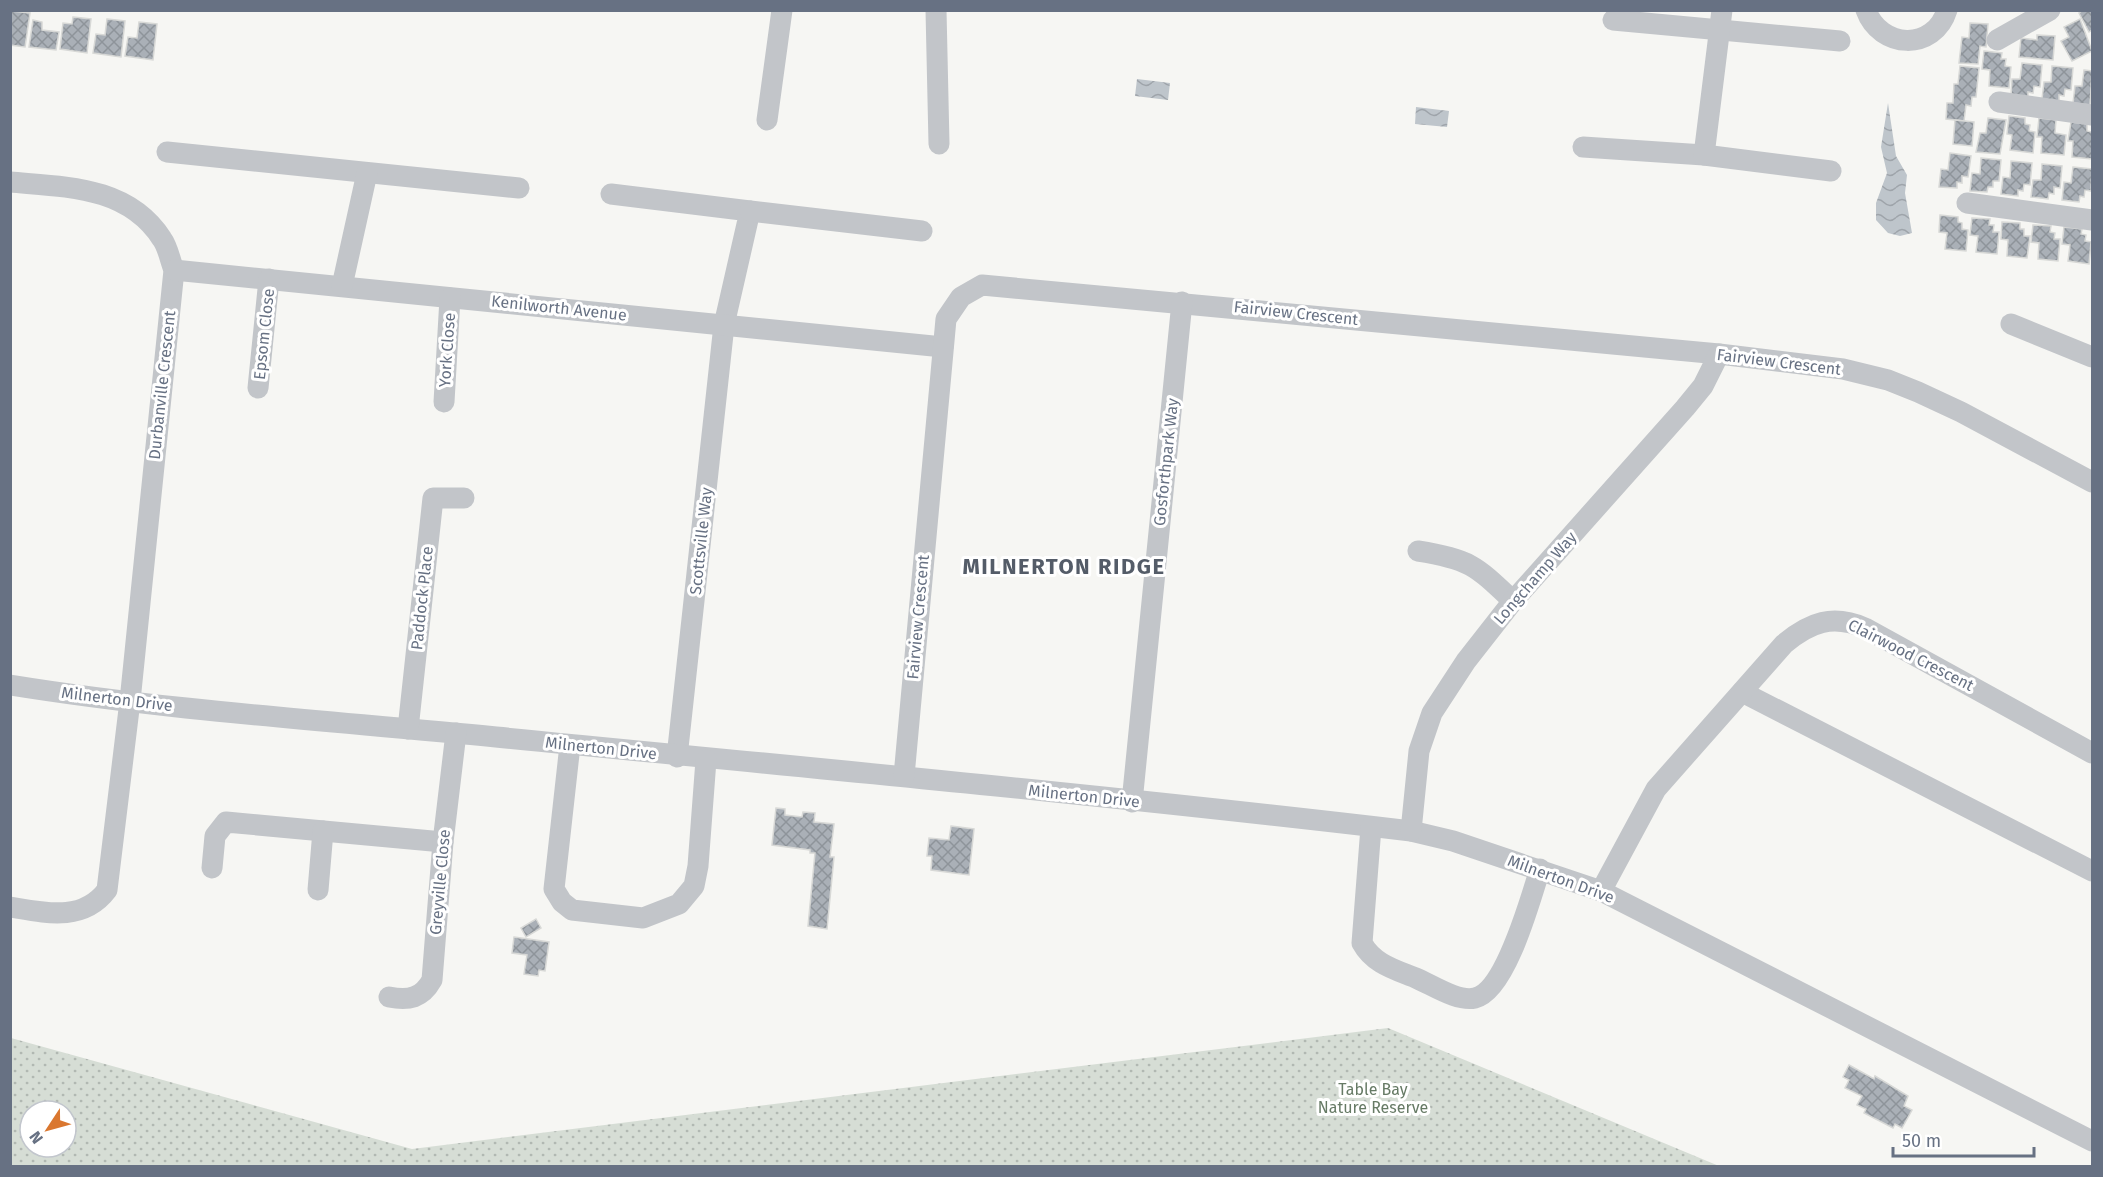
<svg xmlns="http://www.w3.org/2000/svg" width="2103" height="1177" font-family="'Fira Sans',sans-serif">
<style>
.park{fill:url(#park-dots);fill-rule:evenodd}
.water{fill:url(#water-waves)}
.building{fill:url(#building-cross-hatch);stroke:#d7d8d6;stroke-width:1.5}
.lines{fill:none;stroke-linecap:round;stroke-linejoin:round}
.minor{stroke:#c2c5c9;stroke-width:21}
.labels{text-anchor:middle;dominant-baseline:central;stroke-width:6;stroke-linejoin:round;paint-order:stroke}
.street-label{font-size:16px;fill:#677183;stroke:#fff}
.park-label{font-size:16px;fill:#667a65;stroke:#fff}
.district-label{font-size:22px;font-weight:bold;letter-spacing:1.5px;fill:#545c68;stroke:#fff}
</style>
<defs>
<pattern id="park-dots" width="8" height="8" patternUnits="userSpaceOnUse" patternTransform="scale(1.5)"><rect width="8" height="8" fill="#d6ddd5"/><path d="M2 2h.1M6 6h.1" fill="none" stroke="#b1b8b2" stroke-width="1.8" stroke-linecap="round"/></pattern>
<pattern id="water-waves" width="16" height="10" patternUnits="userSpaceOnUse" patternTransform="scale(1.5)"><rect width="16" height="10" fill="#bec5cb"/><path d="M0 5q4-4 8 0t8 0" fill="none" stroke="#9ea4aa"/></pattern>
<pattern id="building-cross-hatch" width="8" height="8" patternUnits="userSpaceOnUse" patternTransform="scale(1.5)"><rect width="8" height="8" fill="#aab0b7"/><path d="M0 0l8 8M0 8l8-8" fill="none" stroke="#8e949a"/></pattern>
</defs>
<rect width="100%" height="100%" fill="#f6f6f3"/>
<path class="park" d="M1388,1028L1719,1166H11V1038L412,1149ZM30,1111H66V1147H30Z"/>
<g class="water">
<path d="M1137,79L1170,83L1168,100L1135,96Z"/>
<path d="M1888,103L1896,156L1907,175L1905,193L1912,233L1900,236L1888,233L1876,220V203L1887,173L1881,147Z"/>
<path d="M1416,107L1449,111L1447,127L1415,124Z"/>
</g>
<g class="building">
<path d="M2083,10H2092V30L2089,32L2079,13Z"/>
<path d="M11,11L30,13L25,47L10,45Z"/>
<path d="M73,17L91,19L87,53L60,49L63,23L72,24Z"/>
<path d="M107,19L125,21L121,57L93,53L96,34L105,35Z"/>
<path d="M2080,19L2092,51L2072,61L2061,41L2069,37L2064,27Z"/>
<path d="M33,20L42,22V30L59,32L56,50L29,47Z"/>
<path d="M139,22L157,24L153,60L125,56L128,37L137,38Z"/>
<path d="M1970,23L1988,24L1986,47L1980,46L1978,64L1959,63L1962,37L1969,38Z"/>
<path d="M2037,35L2055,36L2053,60L2019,57L2021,38L2037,40Z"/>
<path d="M1984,51L2002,53L2001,59H2006L2005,66L2011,67L2009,88L1989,86L1990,70L1982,69Z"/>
<path d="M2022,63L2042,65L2040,87L2034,86L2033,93L2028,92V98L2011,96L2012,79H2020Z"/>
<path d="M1960,66L1979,68L1976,97H1972L1971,106L1966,105L1964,121L1946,119L1947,103H1953L1954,84H1958Z"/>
<path d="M2052,66L2073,68L2071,90L2065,89L2064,96L2059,95V101L2042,99L2044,82H2051Z"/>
<path d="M2084,70L2092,71L2090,105L2073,103L2075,86H2082Z"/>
<path d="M2009,116L2025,118V124L2030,125L2029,131L2035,132L2033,153L2010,150L2012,135L2007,134Z"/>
<path d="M1988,118L2006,120L2000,154L1976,152L1980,133H1986Z"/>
<path d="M2039,118L2056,120L2055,133L2066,135L2064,155L2041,153L2042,137H2037Z"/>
<path d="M1955,120L1974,122L1972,146L1953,144Z"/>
<path d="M2071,122L2087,124V131L2092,132V159L2072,157L2073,141H2068Z"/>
<path d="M1950,153L1971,156L1968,177L1962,176V183L1957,182V188L1939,187L1941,169L1948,170Z"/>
<path d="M1981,158L2001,160L1999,181H1993V187H1988L1987,192L1970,191L1972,173L1980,174Z"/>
<path d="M2011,161L2032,163L2030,185L2024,184L2023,191L2018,190V196L2001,194L2003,177L2010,178Z"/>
<path d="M2042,164L2062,166L2060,188L2054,187V194L2049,193L2048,199L2031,197L2033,180H2041Z"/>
<path d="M2073,167L2092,169L2091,191L2085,190L2084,197L2080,196L2079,202L2062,200L2064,182L2071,183Z"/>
<path d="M1940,215L1958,217V222L1962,223V229L1968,230L1966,251L1945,249L1947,233L1939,232Z"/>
<path d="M1972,218L1990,219L1989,225H1994L1993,232H1999L1997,254L1976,252L1978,236L1970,235Z"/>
<path d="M2002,222L2020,223V229H2024V236H2030L2027,258L2007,256L2008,240L2001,239Z"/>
<path d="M2033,225L2051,226L2050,232L2055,233L2054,239H2060L2058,261L2038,259L2039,243L2031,242Z"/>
<path d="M2064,227L2082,229L2081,234L2086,235L2085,241L2091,242L2089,264L2068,261L2070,245L2062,244Z"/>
<path d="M776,808L785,809V815L802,817L803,812L815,813L814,822L834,824L830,857H834L827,929L808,926L815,853H810V850L772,845Z"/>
<path d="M951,826L974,829L969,875L931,870L932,856H927L929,838L949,840Z"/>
<path d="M536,919L541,928L526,937L521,928Z"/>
<path d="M514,937L549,942L545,971L539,970L538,976L524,974L527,955L512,953Z"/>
<path d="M1849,1065L1874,1079L1875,1076L1908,1096L1904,1106L1912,1110L1902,1128L1895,1124L1893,1128L1864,1113L1866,1109L1857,1105L1862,1096L1845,1088L1849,1080L1843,1077Z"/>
</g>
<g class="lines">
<g class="minor">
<path d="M936,10L939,144"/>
<path d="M1866,10C1880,49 1934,52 1947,10"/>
<path d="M1613,20L1840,41"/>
<path d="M1997,40L2050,10"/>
<path d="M1999,102L2092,115"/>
<path d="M767,120L782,10"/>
<path d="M1583,147L1704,155L1831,171"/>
<path d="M167,152L519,188"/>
<path d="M1704,155L1722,10"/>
<path d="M10,182C66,187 128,186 162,239C168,247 170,260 174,270L130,701L107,890C83,922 46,913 10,907"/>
<path d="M611,194L750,211L724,325L677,757"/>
<path d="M1967,203L2092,220"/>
<path d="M750,211L922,231"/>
<path d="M174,270L943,347"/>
<path d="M342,286L367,173"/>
<path d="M2011,324L2092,357"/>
<path d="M258,388L269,279"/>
<path d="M444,402L450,298"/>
<path d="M1418,551C1470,559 1476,566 1513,601"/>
<path d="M10,685C171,711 334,721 496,737C801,767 1106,795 1411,831L1453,841L1601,891L2092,1141"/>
<path d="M1742,692L2092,871"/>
<path d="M408,729L433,498H464"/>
<path d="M570,745L554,889L562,902L572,910L643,918L679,904L694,886L698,866L706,760"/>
<path d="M904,776L946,319L961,297L982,285L1719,354L1843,369L1888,380L1918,392L1961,412L2092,482"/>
<path d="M1132,802L1182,302"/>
<path d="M1371,827L1362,943C1374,965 1397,970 1418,979C1434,986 1458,1002 1475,998C1506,991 1531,897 1540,869"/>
<path d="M1411,831L1419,751L1432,713L1466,661L1513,601L1685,408L1703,386L1719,354"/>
<path d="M212,868L215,836L226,822L443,842"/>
<path d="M318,890L323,831"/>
<path d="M1601,891L1656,789L1784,644C1810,622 1833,614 1865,628L2092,753"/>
<path d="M389,997C409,1001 422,998 432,980L443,842L456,733"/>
</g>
</g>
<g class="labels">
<g class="street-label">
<text transform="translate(559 308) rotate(6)">Kenilworth Avenue</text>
<text transform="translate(1296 313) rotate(6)">Fairview Crescent</text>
<text transform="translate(264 334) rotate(-84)">Epsom Close</text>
<text transform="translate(447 350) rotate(-86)">York Close</text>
<text transform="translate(1779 362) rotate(7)">Fairview Crescent</text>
<text transform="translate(162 385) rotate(-84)">Durbanville Crescent</text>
<text transform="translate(1166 462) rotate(-84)">Gosforthpark Way</text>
<text transform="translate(701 541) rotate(-84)">Scottsville Way</text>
<text transform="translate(1535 578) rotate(-49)">Longchamp Way</text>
<text transform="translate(422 598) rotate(-84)">Paddock Place</text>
<text transform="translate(918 617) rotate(-85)">Fairview Crescent</text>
<text transform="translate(1911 655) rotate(27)">Clairwood Crescent</text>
<text transform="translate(117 699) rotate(7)">Milnerton Drive</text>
<text transform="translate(601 748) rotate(6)">Milnerton Drive</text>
<text transform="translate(1084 796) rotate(6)">Milnerton Drive</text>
<text transform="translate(1561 879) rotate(20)">Milnerton Drive</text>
<text transform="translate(440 882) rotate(-85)">Greyville Close</text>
</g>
<g class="park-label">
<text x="1373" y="1089">Table Bay<tspan x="1373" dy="18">Nature Reserve</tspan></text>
</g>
<g class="district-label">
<text x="1064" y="566">MILNERTON RIDGE</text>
</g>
</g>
<rect width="2103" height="1177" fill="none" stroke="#677183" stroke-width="24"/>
<g transform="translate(48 1129) rotate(234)"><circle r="28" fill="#ffffff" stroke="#c2c6cd" stroke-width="1.5"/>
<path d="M0-4.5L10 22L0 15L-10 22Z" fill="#da772f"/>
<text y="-9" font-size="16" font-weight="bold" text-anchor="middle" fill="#677183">N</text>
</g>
<path d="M1893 1147v9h141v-9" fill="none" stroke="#677183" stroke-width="3"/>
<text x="1902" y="1147" font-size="18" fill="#677183" stroke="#ffffff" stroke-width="4.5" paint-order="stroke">50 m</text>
</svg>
